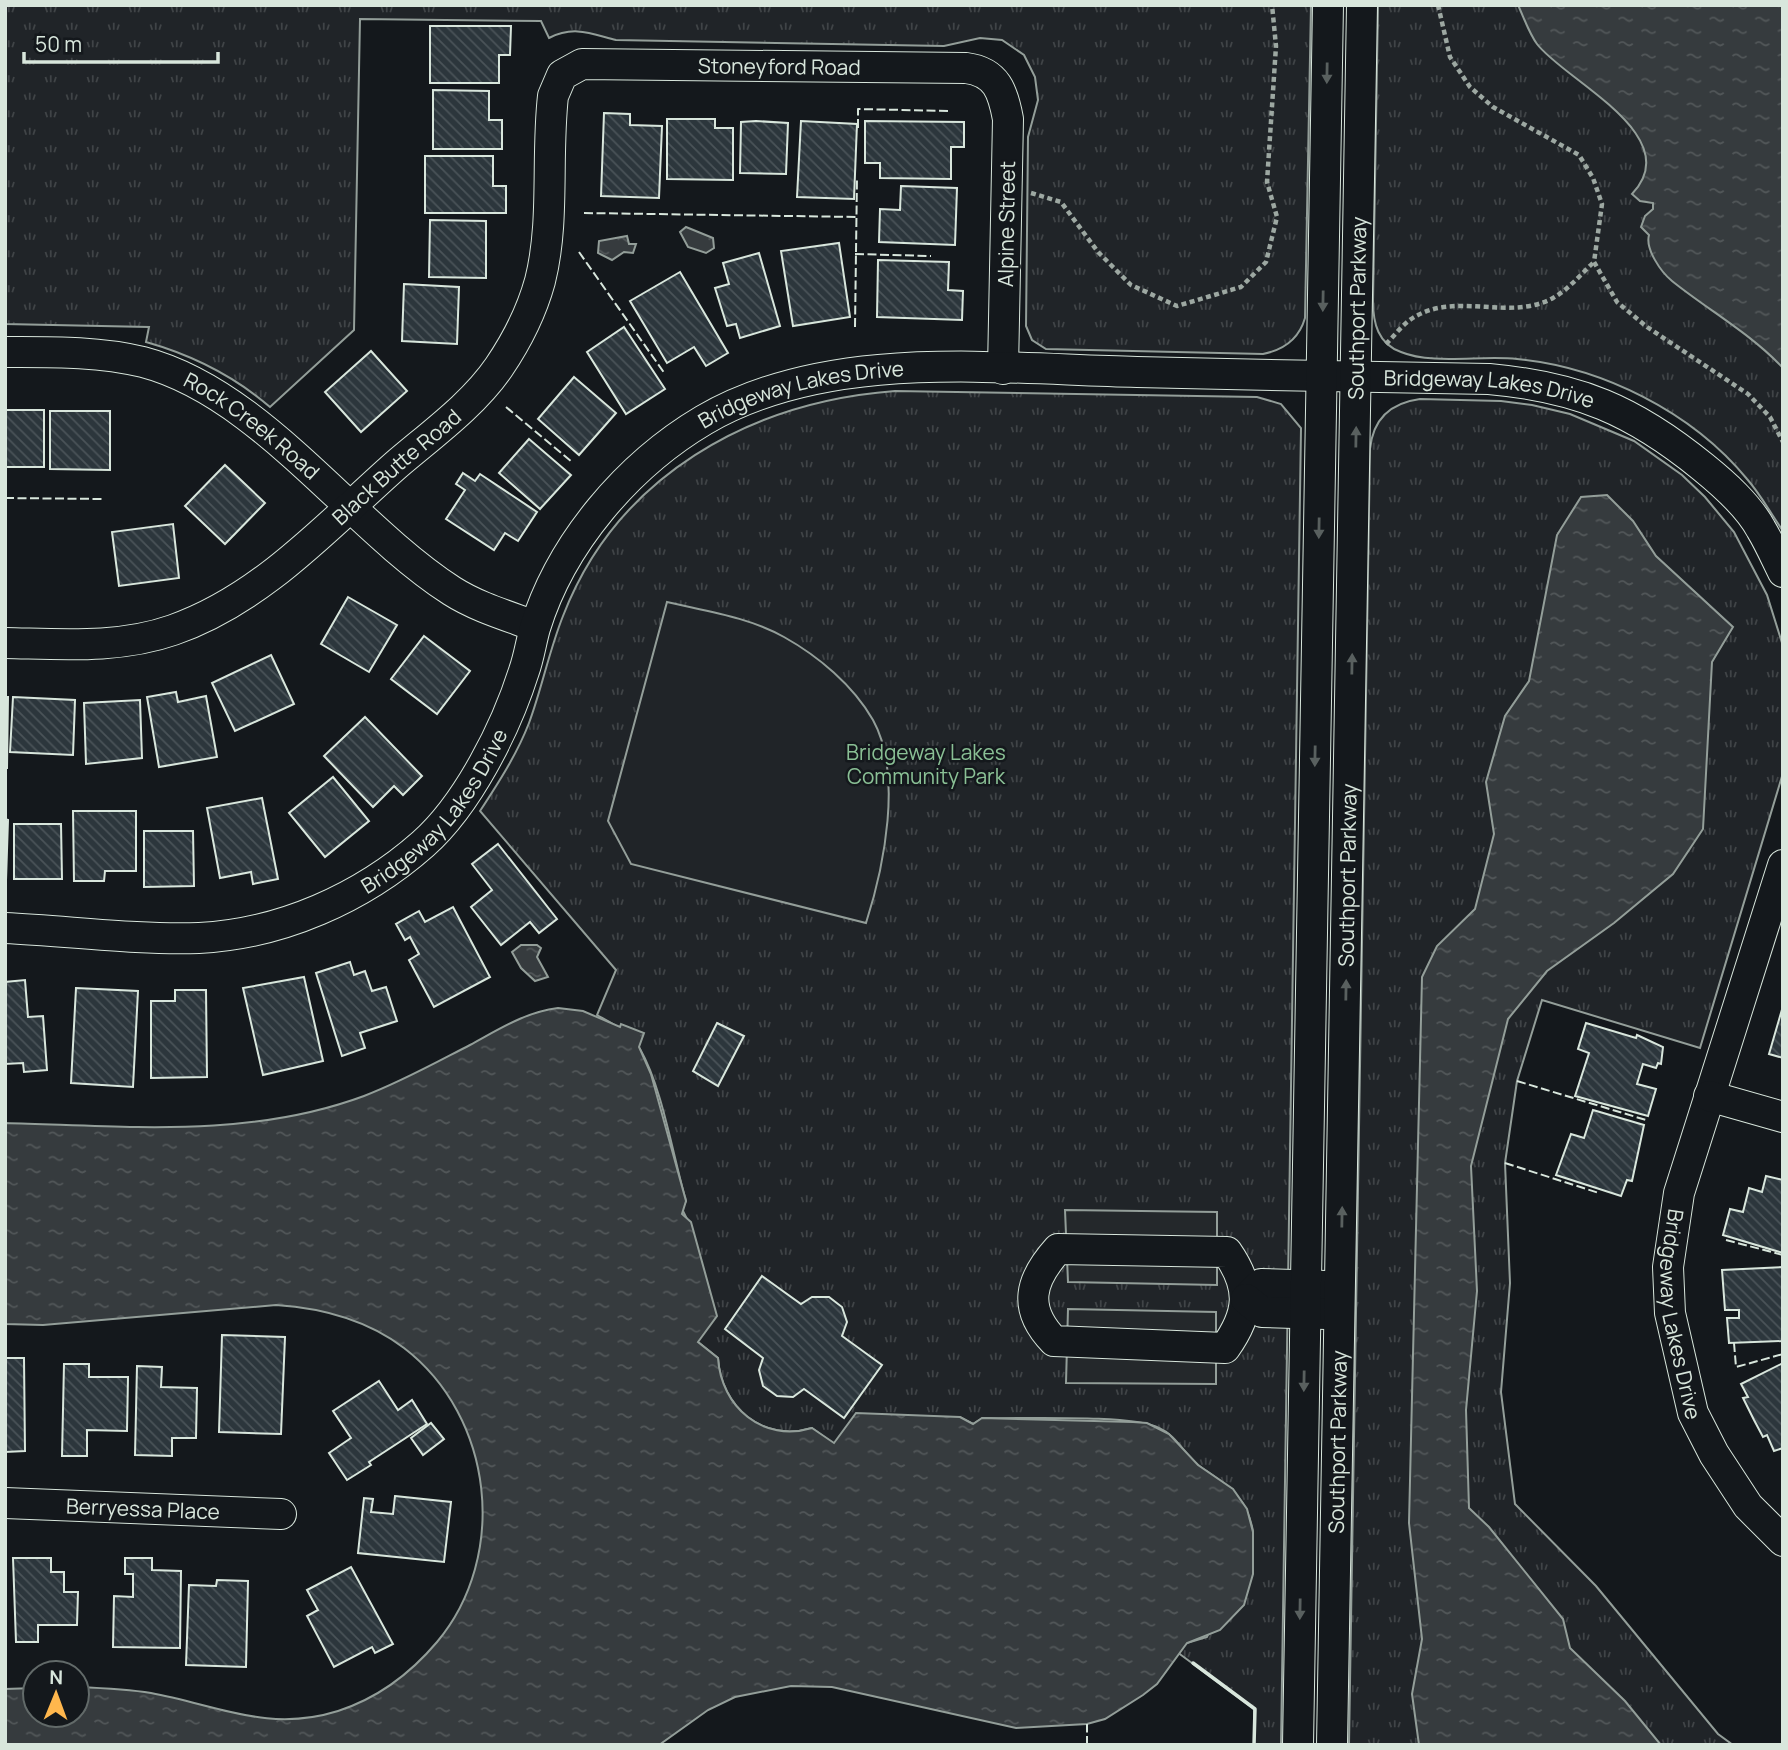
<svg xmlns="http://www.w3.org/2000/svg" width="1788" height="1750" font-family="Manrope,sans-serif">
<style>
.grass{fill:url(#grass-tufts);stroke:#939e99;stroke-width:2}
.pitch{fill:#202428;stroke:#939e99;stroke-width:2}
.parking{fill:#24282b;stroke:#939e99;stroke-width:2}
.water{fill:url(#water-ripples);stroke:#939e99;stroke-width:2}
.building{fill:url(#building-back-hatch);stroke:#d8e6dc;stroke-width:2}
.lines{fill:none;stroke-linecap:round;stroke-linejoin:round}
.minor-casing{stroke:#d8e6dc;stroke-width:32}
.path{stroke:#9da8a2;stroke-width:4.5;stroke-dasharray:5 3.5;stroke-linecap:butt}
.minor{stroke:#14181c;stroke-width:30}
.fence{stroke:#d8e6dc;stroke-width:2;stroke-dasharray:9 3.5;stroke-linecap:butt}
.wall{stroke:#d8e6dc;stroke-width:3.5}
.oneway{fill:#59605f}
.labels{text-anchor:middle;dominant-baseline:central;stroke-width:5;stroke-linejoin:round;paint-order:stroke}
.street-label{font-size:21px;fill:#d8e6dc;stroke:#14181c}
.park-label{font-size:21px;fill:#8ac095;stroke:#14181c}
</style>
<defs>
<pattern id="grass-tufts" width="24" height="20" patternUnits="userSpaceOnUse" patternTransform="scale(1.75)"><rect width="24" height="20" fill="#202428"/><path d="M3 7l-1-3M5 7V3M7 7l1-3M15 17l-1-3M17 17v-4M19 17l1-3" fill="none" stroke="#404447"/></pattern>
<pattern id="water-ripples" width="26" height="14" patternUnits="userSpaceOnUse" patternTransform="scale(1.75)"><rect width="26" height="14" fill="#363b3e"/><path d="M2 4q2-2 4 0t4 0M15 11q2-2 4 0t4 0" fill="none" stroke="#525759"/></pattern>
<pattern id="building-back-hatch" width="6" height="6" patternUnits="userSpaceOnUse" patternTransform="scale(1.75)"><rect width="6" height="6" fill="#2c363c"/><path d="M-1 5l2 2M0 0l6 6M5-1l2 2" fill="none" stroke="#4a5358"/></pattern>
</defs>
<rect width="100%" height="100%" fill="#14181c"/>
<g class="grass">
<path d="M5,5H1311L1305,318C1299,339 1283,350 1263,354L1046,349L1032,340L1026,326L1028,137L1038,100L1035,77L1024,55L1002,40L980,38L944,46L616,40C592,34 574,25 549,38L541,21L360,19L354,330L270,407C234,376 192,355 146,342L149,327L5,324Z"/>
<path d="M1378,5H1783V531C1771,514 1761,495 1747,479C1692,412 1602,367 1517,359C1482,355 1432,365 1401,352C1378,344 1373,323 1373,301Z"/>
<path d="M895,391L1257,397L1281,404L1301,428L1281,1745H1254V1709L1177,1652L1187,1643L1207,1637L1253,1532C1248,1498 1228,1486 1202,1468C1185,1457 1178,1436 1159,1428C1131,1414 1020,1419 983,1418L973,1424L960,1417L834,1444L812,1428C763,1443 721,1407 718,1358L698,1342L687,1219L682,1209L686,1201C673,1156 662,1087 640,1049C630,1032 613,1024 597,1015L616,970L480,811C499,782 517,754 529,723C542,688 549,651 563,616C617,476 750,402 895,391Z"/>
<path d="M1420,399L1501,401L1532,405L1570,414L1634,441L1682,475L1705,497L1734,532L1767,595L1783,646V773L1700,1048L1542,1000L1517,1081L1505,1163L1510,1283L1501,1392L1515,1504L1596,1586L1718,1734L1733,1745H1349L1370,449C1373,419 1390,403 1420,399Z"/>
</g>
<path class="pitch" d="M667,602C705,611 749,617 784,637C818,656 853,685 873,720C903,774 884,867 866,923L631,864L608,821Z"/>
<g class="parking">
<path d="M1065,1210L1217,1212V1285L1068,1282Z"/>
<path d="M1068,1309L1216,1312V1384L1066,1383Z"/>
</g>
<g class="water">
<path d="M1518,5H1783V368C1750,333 1708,310 1672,281C1661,272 1645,249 1649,235L1641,227L1645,216L1653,209V203L1640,201L1632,194C1688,136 1564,80 1537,44C1529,33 1524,18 1518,5Z"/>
<path d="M686,227L713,238L714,248L706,253L688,247L680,232Z"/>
<path d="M627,236L629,244H636L633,253L624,252L612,260L598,253L599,241Z"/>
<path d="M1607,495L1633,521L1656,556L1733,627L1712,662L1703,829L1673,874L1614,923L1547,971L1508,1019L1471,1166L1477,1291L1466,1410L1469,1508L1489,1527L1563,1619L1570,1648L1625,1701L1661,1745H1419L1412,1694L1422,1639L1409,1523L1422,977L1437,946L1475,909L1494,834L1486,782L1505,716L1529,681L1557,535L1581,497Z"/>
<path d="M521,945H537L541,948L537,957L548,977L535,981L521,968L512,952Z"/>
<path d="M558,1008L583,1011L620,1027L621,1024L644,1033L639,1047L651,1074L686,1201L682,1214L691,1222L717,1316L698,1342L718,1358C721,1407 763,1443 812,1428L834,1443L856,1413L960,1417L973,1424L982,1418L1133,1422L1147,1423L1169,1434L1198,1465L1233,1489L1247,1509L1253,1532V1574L1244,1605L1220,1630L1187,1643L1157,1684L1143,1695L1105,1719L1087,1724L1016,1728L832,1687L791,1686L735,1697L708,1710L659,1745H5V1689L35,1688V1715H77V1687C102,1688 127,1689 151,1693C217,1705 268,1733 338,1711C378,1698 410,1674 437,1642C509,1556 494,1417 404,1348C366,1319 322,1308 276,1305L43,1325L5,1324V1123C126,1126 248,1139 364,1096C401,1082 435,1063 470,1045C498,1030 525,1012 558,1008Z"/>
</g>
<g class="building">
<path d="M430,26H511L510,55H499V83H430Z"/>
<path d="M433,90L489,91V120H502V149H433Z"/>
<path d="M604,113L630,114V125L662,126L659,198L601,196Z"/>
<path d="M667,119H715V128H733V180L667,179Z"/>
<path d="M756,121L788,123L786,174L740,173L741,122Z"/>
<path d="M801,121L857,124L854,199L797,197Z"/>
<path d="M865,121L964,122V147H951V179L880,178V163H865Z"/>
<path d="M425,156H493V186H506V213H425Z"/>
<path d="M901,186L957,188L955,245L879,242L880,209L900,210Z"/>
<path d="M430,220L486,221V278L429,277Z"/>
<path d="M839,243L850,317L793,326L781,251Z"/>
<path d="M759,253L780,326L740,338L736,324L727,326L715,288L729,284L723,263Z"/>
<path d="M878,260L949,262L948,290L963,291L962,320L877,317Z"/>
<path d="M680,272L728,353L706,366L694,347L667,363L630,301Z"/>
<path d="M404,284L459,287L457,344L402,341Z"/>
<path d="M624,327L665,389L626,414L587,352Z"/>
<path d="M371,351L407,391L361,432L325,392Z"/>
<path d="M574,377L616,413L579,455L538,419Z"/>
<rect x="5" y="410" width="39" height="57"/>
<path d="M50,411H110V470L50,469Z"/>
<path d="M529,439L571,475L540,509L499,473Z"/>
<path d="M225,465L265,503L225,544L185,506Z"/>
<path d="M463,473L475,481L480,474L537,512L518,541L505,533L494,550L446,519L465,490L456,484Z"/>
<path d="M173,524L179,578L119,586L112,532Z"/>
<path d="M348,597L397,625L369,672L321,644Z"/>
<path d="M424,636L470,671L437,714L391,679Z"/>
<path d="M271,655L294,704L235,731L212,683Z"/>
<path d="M176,692L178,702L206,696L217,757L159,767L147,697Z"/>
<path d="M5,697H8L7,768H5Z"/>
<path d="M13,697L75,700L73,755L10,752Z"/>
<path d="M140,700L142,758L86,764L84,703Z"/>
<path d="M365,717L422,776L403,795L394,786L373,807L324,756Z"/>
<path d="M333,777L369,821L325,857L289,813Z"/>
<path d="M262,798L278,879L253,884L251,872L220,878L207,808Z"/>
<path d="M73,811H136V871H105L104,881H74Z"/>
<path d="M5,819L8,820L6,880H5Z"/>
<path d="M14,824H61L62,879H14Z"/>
<path d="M144,831H193L194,886L144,887Z"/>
<path d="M498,844L557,919L539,933L530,922L501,945L471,907L492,890L472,864Z"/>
<path d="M453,907L490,977L434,1007L409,960L419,954L410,937L405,940L396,924L419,911L425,922Z"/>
<path d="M350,962L354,975L365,971L372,991L386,987L397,1021L360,1033L365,1048L342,1056L316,973Z"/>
<path d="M304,977L323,1061L263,1075L243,988Z"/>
<path d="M25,980L28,1017L43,1016L47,1070L24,1072L23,1063L5,1064V982Z"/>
<path d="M76,988L138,991L133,1087L71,1083Z"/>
<path d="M175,990H206L207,1077L151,1078V1001H175Z"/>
<path d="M1783,1006V1058L1769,1054Z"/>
<path d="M717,1023L744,1036L718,1086L693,1071Z"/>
<path d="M1586,1023L1636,1038L1637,1035L1663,1047L1661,1064L1658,1063L1656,1068L1643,1064L1637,1084L1656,1089L1648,1116L1575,1096L1589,1053L1578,1049Z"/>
<path d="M1593,1110L1644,1125L1632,1181L1627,1180L1621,1196L1556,1175L1571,1134L1584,1138Z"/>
<path d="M1766,1176L1783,1180V1253L1723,1235L1730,1209L1743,1212L1749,1188L1762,1192Z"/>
<path d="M1783,1267V1341L1729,1343L1727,1318H1739V1310H1725L1722,1270Z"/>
<path d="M762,1276L801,1304L812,1297H829L842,1307L847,1322L842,1336L882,1365L844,1418L804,1389L793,1397L777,1396L763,1386L759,1370L763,1358L725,1329Z"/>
<path d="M222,1335L285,1337L281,1434L219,1432Z"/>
<path d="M5,1358H24L25,1451L5,1452Z"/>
<path d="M1783,1363V1448L1774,1451L1767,1435L1763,1437L1754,1420L1743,1398L1748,1397L1741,1384Z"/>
<path d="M64,1364H89V1377H128L127,1431L87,1430V1456H62Z"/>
<path d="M137,1366L162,1367L161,1387L197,1388L196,1438H172V1456L135,1455Z"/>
<path d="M379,1381L398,1410L412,1400L427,1424L369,1462L371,1465L347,1480L329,1453L351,1438L333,1411Z"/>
<path d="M431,1423L444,1439L423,1455L411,1438Z"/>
<path d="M395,1496L451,1502L444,1562L358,1553L364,1498L373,1499L371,1512L393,1514Z"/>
<path d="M13,1558H51V1572H64V1592H78L77,1625H38V1642H16Z"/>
<path d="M125,1558H152V1570L181,1571L180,1648L113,1647L114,1596L133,1597V1574H125Z"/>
<path d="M351,1567L393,1644L375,1653L372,1647L334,1667L307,1616L318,1610L307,1590Z"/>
<path d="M217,1580L248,1581L246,1667L186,1665L189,1585L216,1586Z"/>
</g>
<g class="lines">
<defs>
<g id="minor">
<path id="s1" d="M5,352C51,352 98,351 143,362C261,393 350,525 452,591C477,607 508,616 535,626"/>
<path id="s2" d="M5,643C61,644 119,649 173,630C262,599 327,526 396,465C431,435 473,405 499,367C516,342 532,310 540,281C555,222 546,157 553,96L562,75L582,64L966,68C997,72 1003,92 1008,119L1003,369"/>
<path id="s3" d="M1783,865L1679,1193L1668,1267L1670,1313L1693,1413L1714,1454L1748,1506L1783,1541"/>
<path id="s4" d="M5,928C69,931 135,940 199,938C281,934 362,898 423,844C468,804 506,728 524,671C529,657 531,642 535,628C561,543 628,465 704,420C829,347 997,369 1137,372C1254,375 1372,377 1489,379C1578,387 1633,410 1703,467C1724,484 1748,505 1761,529C1769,542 1776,558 1783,572"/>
<path d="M1709,1096L1783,1117"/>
<path d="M1058,1249L1227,1252C1252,1288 1250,1313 1225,1348L1054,1341C1022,1308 1030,1280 1058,1249Z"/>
<path d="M1246,1299L1261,1284L1326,1286"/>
<path d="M1246,1299L1262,1312L1326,1314"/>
<path id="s5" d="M5,1503L281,1514"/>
<path d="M1298,1745L1328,5"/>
<path id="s6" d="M1332,1745L1362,5"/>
</g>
</defs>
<use href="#minor" class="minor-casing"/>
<g class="path">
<path d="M1438,5L1450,57L1470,87L1493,107L1579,155L1593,178L1602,204L1594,262L1617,302L1647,327L1748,394L1770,417L1783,442"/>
<path d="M1031,193L1061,202L1098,252L1131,285L1177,306L1241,287L1266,262L1277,217L1267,182L1276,46L1272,5"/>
<path d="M1386,344C1396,334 1405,321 1418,315C1460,293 1511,321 1553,298C1569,289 1581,274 1594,262"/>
</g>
<use href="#minor" class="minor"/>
<g class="fence">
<path d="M858,128V109L951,111"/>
<path d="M584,213L856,217"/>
<path d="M579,252L665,374"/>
<path d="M855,254L931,256"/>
<path d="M855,327L857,177"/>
<path d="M506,407L572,462"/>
<path d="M5,498L104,499"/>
<path d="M1517,1081L1646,1120"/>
<path d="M1505,1163L1599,1193"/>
<path d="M1726,1240L1783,1255"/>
<path d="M1734,1343L1736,1367L1783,1354"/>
<path d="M1087,1745V1724"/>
</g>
<path class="wall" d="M1193,1663L1255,1709L1254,1745"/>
</g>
<defs><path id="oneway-solid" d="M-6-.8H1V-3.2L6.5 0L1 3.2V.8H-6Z" transform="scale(1.75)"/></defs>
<g class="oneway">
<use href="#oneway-solid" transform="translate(1327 73) rotate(91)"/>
<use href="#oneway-solid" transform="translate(1323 301) rotate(91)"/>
<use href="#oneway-solid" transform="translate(1356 437) rotate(-89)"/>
<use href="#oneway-solid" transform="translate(1319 528) rotate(91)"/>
<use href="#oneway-solid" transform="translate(1352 664) rotate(-89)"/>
<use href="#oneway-solid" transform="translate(1315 756) rotate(91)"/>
<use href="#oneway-solid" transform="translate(1346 990) rotate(-89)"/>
<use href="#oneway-solid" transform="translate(1342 1217) rotate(-89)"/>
<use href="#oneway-solid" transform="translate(1304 1381) rotate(91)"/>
<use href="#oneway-solid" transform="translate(1300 1609) rotate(91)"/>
</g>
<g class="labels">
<g class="street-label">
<text stroke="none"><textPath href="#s2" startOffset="1116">Stoneyford Road</textPath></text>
<text transform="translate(1006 224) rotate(-89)">Alpine Street</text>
<text stroke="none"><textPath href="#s6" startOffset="1437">Southport Parkway</textPath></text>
<text stroke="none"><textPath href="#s4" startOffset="1757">Bridgeway Lakes Drive</textPath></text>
<text stroke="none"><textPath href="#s4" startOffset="1064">Bridgeway Lakes Drive</textPath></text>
<text stroke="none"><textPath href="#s1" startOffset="266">Rock Creek Road</textPath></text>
<text stroke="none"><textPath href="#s2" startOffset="448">Black Butte Road</textPath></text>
<text stroke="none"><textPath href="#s4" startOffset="474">Bridgeway Lakes Drive</textPath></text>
<text stroke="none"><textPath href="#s6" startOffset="870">Southport Parkway</textPath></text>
<text stroke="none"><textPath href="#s3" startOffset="467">Bridgeway Lakes Drive</textPath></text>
<text stroke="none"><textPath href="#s6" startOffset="303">Southport Parkway</textPath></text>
<text stroke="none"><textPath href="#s5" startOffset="138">Berryessa Place</textPath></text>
</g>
<g class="park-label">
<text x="926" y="752">Bridgeway Lakes<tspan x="926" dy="24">Community Park</tspan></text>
</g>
</g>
<rect width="1788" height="1750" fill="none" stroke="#d8e6dc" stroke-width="14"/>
<g transform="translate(56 1694) rotate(1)"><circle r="33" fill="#14181c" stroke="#626a69" stroke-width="2"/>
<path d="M0-5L12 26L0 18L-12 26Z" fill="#ffb74d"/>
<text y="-10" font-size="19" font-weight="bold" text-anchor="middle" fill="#d8e6dc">N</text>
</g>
<path d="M24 52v10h194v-10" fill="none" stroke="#d8e6dc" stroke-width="3.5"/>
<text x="35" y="52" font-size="21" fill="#d8e6dc" stroke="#14181c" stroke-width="5" paint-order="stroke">50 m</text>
</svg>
